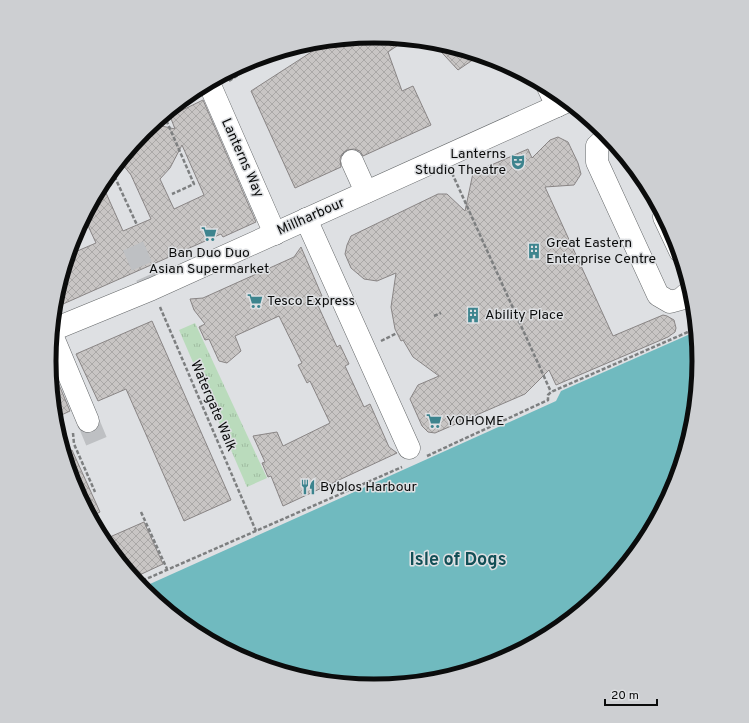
<svg xmlns="http://www.w3.org/2000/svg" width="749" height="723" font-family="Overpass,sans-serif">
<style>
.grass{fill:url(#grass-tufts)}
.water{fill:#70babf}
.building{fill:url(#building-cross-hatch);stroke:#898585;fill-rule:evenodd}
.lines{fill:none;stroke-linecap:round;stroke-linejoin:round}
.minor-tunnel{stroke:#bec0c3;stroke-width:22;stroke-dasharray:22 11;stroke-linecap:butt}
.minor-casing{stroke:#65686a;stroke-width:23}
.path{stroke:#7d7f80;stroke-width:2.5;stroke-dasharray:4 2;stroke-linecap:butt}
.minor{stroke:#fff;stroke-width:22}
.labels{text-anchor:middle;dominant-baseline:central;stroke-width:3;stroke-linejoin:round;paint-order:stroke}
.poi-label{font-size:14px;fill:#0b0c0c;stroke:#dee0e3;text-anchor:start}
.street-label{font-size:14px;fill:#0b0c0c;stroke:#dee0e3}
.district-label{font-size:18px;font-weight:bold;fill:#124f56;stroke:#dee0e3}
.rim{fill:none;stroke:#0b0c0c;stroke-width:5}
</style>
<defs>
<pattern id="grass-tufts" width="24" height="20" patternUnits="userSpaceOnUse"><rect width="24" height="20" fill="#badbbc"/><path d="M3 7l-1-3M5 7V3M7 7l1-3M15 17l-1-3M17 17v-4M19 17l1-3" fill="none" stroke="#9fbba0"/></pattern>
<pattern id="building-cross-hatch" width="8" height="8" patternUnits="userSpaceOnUse"><rect width="8" height="8" fill="#c8c5c4"/><path d="M0 0l8 8M0 8l8-8" fill="none" stroke="#aaa8a7"/></pattern>
</defs>
<rect width="100%" height="100%" fill="#dee0e3"/>
<path class="grass" d="M195,323L267,478L247,487L179,330Z"/>
<path class="water" d="M697,331C710,459 644,585 530,646C519,651 509,658 498,663C459,677 417,685 376,687C344,688 307,680 277,670C248,662 219,649 193,632C183,625 175,616 165,609C157,602 148,596 141,588L556,401L561,391Z"/>
<g class="building">
<path d="M375,36L407,39L388,52L402,91L413,86L431,125L363,156L360,151L354,149L347,150L342,154L340,159L341,167L295,188L251,91L330,40Z"/>
<path d="M432,42H438L480,55L458,70Z"/>
<path d="M203,100L256,222L223,237L221,234L54,308L55,298L68,255L96,243L84,217L102,184L123,231L151,219L131,175L120,161L144,131L153,124L175,129L170,116ZM182,145L204,195L174,209L160,179L170,168Z"/>
<path d="M558,137L568,142L578,163L581,174L574,185L545,187L613,336L663,315L667,316L674,320L676,328L675,332L668,337L556,385L549,370L525,394L435,433L428,432L422,426L410,399L418,385L439,376L413,357L403,340L401,341L395,329L391,307L396,273L377,281L364,279L351,268L345,254L347,245L351,236L438,194H447L465,211L473,173L528,149L532,158L550,140Z"/>
<path d="M301,247L322,296L315,299L337,347L340,345L349,364L345,366L364,407L370,404L389,447L397,453L283,506L271,476L268,477L262,463L265,462L253,436L277,432L283,446L330,423L310,381L307,383L298,365L302,363L279,316L235,336L241,351L227,363L219,361L209,339L205,340L199,327L205,324L194,310L190,299L203,298L294,257Z"/>
<path d="M152,321L231,500L184,521L126,389L98,401L76,354Z"/>
<path d="M51,366L70,411L55,418L50,367Z"/>
<path d="M72,450L100,512L90,517L74,486L64,453Z"/>
<path d="M144,522L163,564L133,578L103,540Z"/>
</g>
<g class="lines">
<g class="minor-tunnel">
<path d="M133,246L152,289"/>
<path d="M88,421L100,450"/>
</g>
<defs>
<g id="minor">
<path d="M209,83L275,234"/>
<path d="M548,87L557,106"/>
<path d="M608,136L597,146V162L658,295L670,302L681,299L690,291L691,288"/>
<path d="M352,161L366,192"/>
<path d="M664,217L680,251"/>
<path d="M306,219L409,448"/>
<path d="M52,330L152,289L568,101"/>
<path d="M52,335L88,421"/>
</g>
</defs>
<use href="#minor" class="minor-casing"/>
<g class="path">
<path d="M229,81L269,55"/>
<path d="M164,115L194,184L172,194"/>
<path d="M112,171L137,225"/>
<path d="M452,173L551,392"/>
<path d="M160,307L256,531"/>
<path d="M434,316L441,313"/>
<path d="M689,316L695,329"/>
<path d="M381,341L397,333"/>
<path d="M73,433L74,444L95,492"/>
<path d="M427,456L548,400V395L551,392L697,328"/>
<path d="M141,512L167,569"/>
<path d="M137,583L402,467"/>
</g>
<use href="#minor" class="minor"/>
</g>
<defs>
<symbol id="theatre-bare" viewBox="-9 -9 18 18"><path d="M-5-5.5Q0-4 5-5.5V0Q5 5 0 6Q-5 5-5 0ZM-3.3-2.5H-1v1.5H-3.3ZM1-2.5H3.3v1.5H1ZM-2.8 1Q0 5.5 2.8 1Z" fill="#3d848e" stroke="#dee0e3" stroke-width="2.5" paint-order="stroke"/></symbol>
<symbol id="supermarket-bare" viewBox="-9 -9 18 18"><path d="M-6-5.5h2.5l.6 2H6L4.5 2H-2.5L-4.4-4H-6ZM-1.5 3.2a1.3 1.3 0 1 0 .1 0ZM3 3.2a1.3 1.3 0 1 0 .1 0Z" fill="#3d848e" stroke="#dee0e3" stroke-width="2.5" paint-order="stroke"/></symbol>
<symbol id="building-bare" viewBox="-9 -9 18 18"><path d="M-4-6H4V6H1V3H-1V6H-4ZM-2.5-4.3h1.7v1.8h-1.7ZM.8-4.3h1.7v1.8H.8ZM-2.5-1h1.7V.8h-1.7ZM.8-1h1.7V.8H.8Z" fill="#3d848e" stroke="#dee0e3" stroke-width="2.5" paint-order="stroke"/></symbol>
<symbol id="restaurant-bare" viewBox="-9 -9 18 18"><path d="M-5-6h1v4h1v-4h1v4h1v-4h1v5L-1.5 .5V6h-2V.5L-5-1ZM5-6V6H3V1.5H1.5Q1.5-4 5-6Z" fill="#3d848e" stroke="#dee0e3" stroke-width="2.5" paint-order="stroke"/></symbol>
</defs>
<g fill-rule="evenodd">
<use href="#theatre-bare" x="507" y="151" width="22" height="22"/>
<use href="#supermarket-bare" x="198" y="223" width="22" height="22"/>
<use href="#building-bare" x="523" y="240" width="22" height="22"/>
<use href="#supermarket-bare" x="244" y="290" width="22" height="22"/>
<use href="#building-bare" x="462" y="304" width="22" height="22"/>
<use href="#supermarket-bare" x="423" y="410" width="22" height="22"/>
<use href="#restaurant-bare" x="297" y="476" width="22" height="22"/>
</g>
<g class="labels">
<g class="poi-label">
<text x="506" y="154" text-anchor="end">Lanterns<tspan x="506" dy="16">Studio Theatre</tspan></text>
<text x="546" y="243">Great Eastern<tspan x="546" dy="16">Enterprise Centre</tspan></text>
<text x="209" y="253" text-anchor="middle">Ban Duo Duo<tspan x="209" dy="16">Asian Supermarket</tspan></text>
<text x="267" y="301">Tesco Express</text>
<text x="485" y="315">Ability Place</text>
<text x="446" y="421">YOHOME</text>
<text x="320" y="487">Byblos Harbour</text>
</g>
<g class="street-label">
<text transform="translate(242 158) rotate(66)">Lanterns Way</text>
<text transform="translate(311 217) rotate(-24)">Millharbour</text>
<text transform="translate(213 406) rotate(67)">Watergate Walk</text>
</g>
<g class="district-label">
<text x="458" y="560">Isle of Dogs</text>
</g>
</g>
<path d="M0 0H749V723H0ZM56 361a318 318 0 1 1 636 0a318 318 0 1 1-636 0Z" fill="#cdcfd2" fill-rule="evenodd"/>
<path class="rim" d="M56 361a318 318 0 1 1 636 0a318 318 0 1 1-636 0Z"/>
<path d="M605 699v6h52v-6" fill="none" stroke="#0b0c0c" stroke-width="2"/>
<text x="611" y="699" font-size="12" fill="#0b0c0c" stroke="#dee0e3" stroke-width="3" paint-order="stroke">20 m</text>
</svg>
